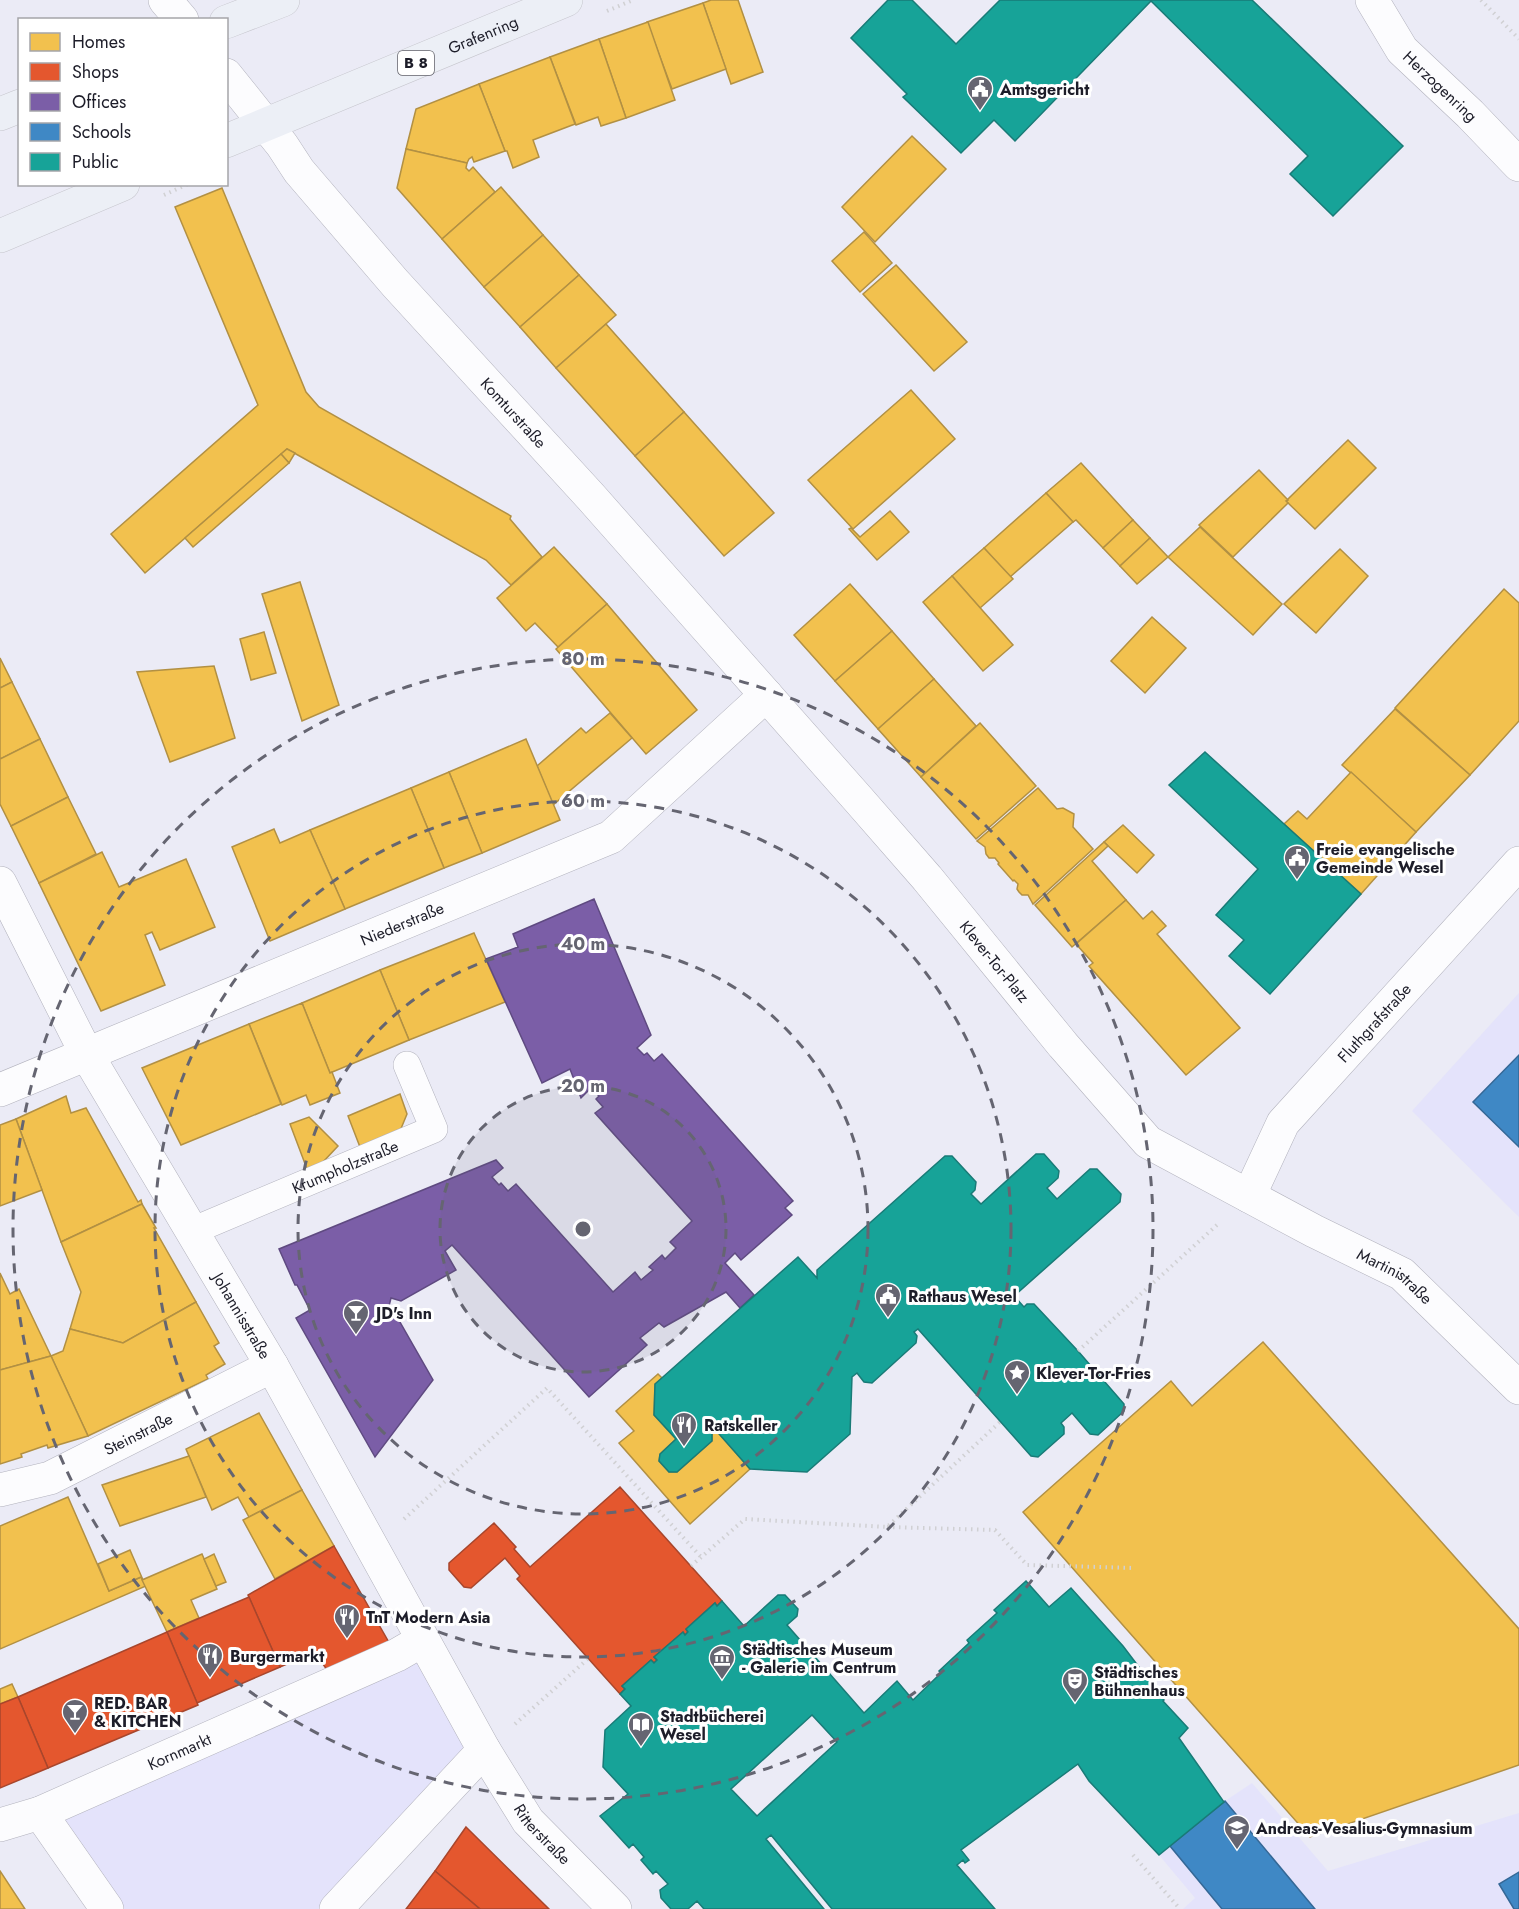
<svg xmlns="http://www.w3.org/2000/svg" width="1519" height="1909" font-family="Jost,sans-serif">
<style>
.built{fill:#e4e3fb}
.homes{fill:#f2c14e;stroke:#b29043;stroke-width:1.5}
.shops{fill:#e4572e;stroke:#a8462c;stroke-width:1.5}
.offices{fill:#7b5ea7;stroke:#5f4a81;stroke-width:1.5}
.schools{fill:#3f88c5;stroke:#356896;stroke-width:1.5}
.public{fill:#17a398;stroke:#197b77;stroke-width:1.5;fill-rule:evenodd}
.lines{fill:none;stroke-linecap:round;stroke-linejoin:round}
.lane-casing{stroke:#b2b2bd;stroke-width:28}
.street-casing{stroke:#b2b2bd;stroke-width:34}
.secondary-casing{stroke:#b2b2bd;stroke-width:34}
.primary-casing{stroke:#c6c6cd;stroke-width:34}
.path{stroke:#d0d0d3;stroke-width:4;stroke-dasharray:1.5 4.5;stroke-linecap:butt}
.lane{stroke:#fcfcfe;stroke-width:27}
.street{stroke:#fcfcfe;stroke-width:33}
.secondary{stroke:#fcfcfe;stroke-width:33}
.primary{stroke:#eceff6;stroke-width:33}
.ring{fill:none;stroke:#656571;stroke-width:3;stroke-dasharray:10 8}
.labels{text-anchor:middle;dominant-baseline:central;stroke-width:6;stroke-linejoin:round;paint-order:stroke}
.shield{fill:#fff;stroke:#616169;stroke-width:1.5}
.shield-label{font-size:15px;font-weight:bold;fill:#1d1d29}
.street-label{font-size:16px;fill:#1d1d29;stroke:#fff}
.poi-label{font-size:16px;font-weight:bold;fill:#1d1d29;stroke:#fff;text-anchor:start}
.centre{fill:#656571;stroke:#fff;stroke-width:3}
.ring-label{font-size:18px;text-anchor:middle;font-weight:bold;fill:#656571;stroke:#fff;stroke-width:6;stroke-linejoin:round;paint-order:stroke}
</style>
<rect width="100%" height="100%" fill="#ebebf6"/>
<g class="built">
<path d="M1519,993V1217L1412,1111Z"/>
<path d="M423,1640L484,1750L336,1909H107L40,1813Z"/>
<path d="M1252,1783L1328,1871L1519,1813V1909H1183L1195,1898L1159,1855L1225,1801Z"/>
</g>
<g class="homes">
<path d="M711,0H738L763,72L731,84L703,3Z"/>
<path d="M703,3L726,69L672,89L647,22Z"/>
<path d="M648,22L675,100L626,118L599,39Z"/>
<path d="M599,39L626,118L601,126L598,117L576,125L550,57Z"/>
<path d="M550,57L575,124L533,140L539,157L513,168L507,151H505L479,84Z"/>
<path d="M479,84L505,151L474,162L472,157L469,159L467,163L406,149L416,109Z"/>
<path d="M912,136L946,169L875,242L842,207Z"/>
<path d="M406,149L467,163L466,168L469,171L473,167L495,192L442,239L397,188Z"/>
<path d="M501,187L543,235L484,287L442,239Z"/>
<path d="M222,188L306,392L319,407L511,516L510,519L542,557L511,585L486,560L287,449L145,573L111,534L258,405L175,207Z"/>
<path d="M864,232L892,263L860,292L832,261Z"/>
<path d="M543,235L579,275L520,327L484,287Z"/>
<path d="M896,265L967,342L934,371L863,294Z"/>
<path d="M579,275L616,315L556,368L520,327Z"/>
<path d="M606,324L684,412L635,456L556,368Z"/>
<path d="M911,390L955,439L853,529L808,480Z"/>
<path d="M684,412L774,513L724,556L635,456Z"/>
<path d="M1348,440L1376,468L1315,529L1286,501Z"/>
<path d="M287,449L295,453L289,463L281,454Z"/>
<path d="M281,454L289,463L193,547L185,538Z"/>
<path d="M1081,463L1133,520L1103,548L1076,520L1073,522L1046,493Z"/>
<path d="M1259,470L1288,500L1286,501L1288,503L1233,557L1199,525Z"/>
<path d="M1046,493L1073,522L1010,577L984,548Z"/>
<path d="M890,511L909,532L877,560L849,529L851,528L860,537Z"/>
<path d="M1133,520L1150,538L1120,566L1103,548Z"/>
<path d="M1200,527L1282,604L1253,635L1168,557Z"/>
<path d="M1150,538L1168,557L1137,584L1120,566Z"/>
<path d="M554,547L607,604L558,647L535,623L526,631L497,598Z"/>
<path d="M984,548L1013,579L980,608L952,576Z"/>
<path d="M1340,549L1368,576L1316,633L1284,604Z"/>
<path d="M952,576L1013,645L983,671L923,602Z"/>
<path d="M300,582L339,705L302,721L262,594Z"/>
<path d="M850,584L892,631L835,681L794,635Z"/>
<path d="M1504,589L1519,603V721L1470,775L1395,708Z"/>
<path d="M607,604L697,710L646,754L556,649Z"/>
<path d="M1152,617L1186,648L1145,693L1111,661Z"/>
<path d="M892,631L934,679L878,729L835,681Z"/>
<path d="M264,632L276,673L251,680L240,639Z"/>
<path d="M0,658L12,682L0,688Z"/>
<path d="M214,666L235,738L170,762L137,672Z"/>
<path d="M934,679L976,726L921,777L878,729Z"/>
<path d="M12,682L40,739L0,759V688Z"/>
<path d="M1395,709L1470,775L1416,832L1342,765Z"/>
<path d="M610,713L632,738L553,805L537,766L581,728L586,733Z"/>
<path d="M980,723L1036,786L976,839L921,777Z"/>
<path d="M40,739L68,797L11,826L0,804V759Z"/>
<path d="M526,739L560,820L482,853L449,772Z"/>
<path d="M449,772L482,853L444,868L411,788Z"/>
<path d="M1351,772L1416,832L1361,894L1284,824L1298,811L1307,819Z"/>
<path d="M411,788L444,868L345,909L310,830Z"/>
<path d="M1038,788L1057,809L1063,808L1074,814L1073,827L1093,849L1033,904L1028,895H1022L1019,892L1017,889L1018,884L1014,880L1013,881L998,864L999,863L995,858H989L986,854L985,847L977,841Z"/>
<path d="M68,797L96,854L39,883L11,826Z"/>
<path d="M1123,825L1154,855L1137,873L1104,842Z"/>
<path d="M274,829L280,843L310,830L345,909L270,941L232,847Z"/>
<path d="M1104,842L1108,846L1092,861L1126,900L1072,947L1035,905Z"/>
<path d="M102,852L119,887L186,859L215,927L160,950L152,932L145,935L165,985L101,1011L39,883Z"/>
<path d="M1126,900L1143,919L1152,911L1166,926L1157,934L1240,1028L1186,1075L1089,966L1093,963L1076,944Z"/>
<path d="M474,933L505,1002L409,1040L380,970Z"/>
<path d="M380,970L409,1040L330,1073L302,1003Z"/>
<path d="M302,1003L330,1073L332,1072L340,1093L310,1105L306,1095L282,1105L249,1024Z"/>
<path d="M249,1024L281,1104L181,1145L142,1068Z"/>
<path d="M400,1094L407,1114L400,1131L360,1147L348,1116Z"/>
<path d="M66,1096L71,1113L86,1108L138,1202L141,1200L142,1204L61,1242L16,1119Z"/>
<path d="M309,1117L338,1146L322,1163L307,1169L290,1124Z"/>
<path d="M16,1119L42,1190L0,1206V1125Z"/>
<path d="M142,1204L156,1228H154L196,1302L123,1343L70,1329L81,1292L61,1242Z"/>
<path d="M0,1273L10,1294L19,1289L51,1356L0,1370Z"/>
<path d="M196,1302L219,1343L214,1346L225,1364L206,1375L208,1379L88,1436L51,1356L63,1351L70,1329L123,1343Z"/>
<path d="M1263,1342L1519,1629V1765L1310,1837L1023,1512L1171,1381L1192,1406Z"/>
<path d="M51,1356L88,1436L48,1448L47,1445L21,1454L22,1457L0,1464V1370Z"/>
<path d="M658,1374L662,1378L655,1384L654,1415L676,1439L660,1454L659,1461L669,1472H677L712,1441V1433L710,1430L713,1427L750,1469L690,1524L619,1443L634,1431L616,1411Z"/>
<path d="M259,1413L302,1490L249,1517L238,1497L212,1510L186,1449Z"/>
<path d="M189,1456L206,1497L120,1526L102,1485Z"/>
<path d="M302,1490L334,1546L275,1579L243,1520Z"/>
<path d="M68,1497L109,1591L141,1577L146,1586L0,1649V1526Z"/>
<path d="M130,1550L143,1580L141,1577L109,1591L98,1564Z"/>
<path d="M202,1554L217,1589L191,1600L199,1618L167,1632L142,1580Z"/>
<path d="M214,1554L226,1582L216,1586L204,1559Z"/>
<path d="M12,1684L18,1697L0,1704V1689Z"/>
<path d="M0,1871L25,1909H0Z"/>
</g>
<g class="shops">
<path d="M620,1487L722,1601L717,1606L715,1603L686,1629L688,1632L685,1635L683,1632L654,1657L657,1660L654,1663L651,1660L622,1686L625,1689L620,1694L517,1579L520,1576L505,1558L471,1588L464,1587L449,1570V1563L494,1523L516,1547L514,1549L530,1567Z"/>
<path d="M334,1546L391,1646L333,1679L315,1652L280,1667L248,1595Z"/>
<path d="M249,1597L280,1667L197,1703L167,1632Z"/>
<path d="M167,1632L198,1705L48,1768L18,1697Z"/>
<path d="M18,1697L48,1768L0,1788V1704Z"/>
<path d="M466,1827L549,1909H480L435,1871Z"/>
<path d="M435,1871L480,1909H406Z"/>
</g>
<path class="offices" d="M594,899L651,1035L637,1048L644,1055L647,1053L654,1061L662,1054L793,1201L785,1208L792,1215L741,1260L735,1253L725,1263L754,1295L740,1308L726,1292L664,1327L659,1323L640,1338L647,1345L589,1397L452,1245L445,1251L456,1270L401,1301L391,1298L387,1314L397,1317L433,1380L375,1457L296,1318L310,1310L297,1285H295L279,1249L496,1160L503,1168L492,1177L499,1185L501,1183L508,1191L516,1184L613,1292L635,1272L641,1280L653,1270L649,1267L662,1255L665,1259L676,1248L670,1242L692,1221L595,1113L603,1107L596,1099L599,1096L591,1088L581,1098L570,1069L542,1083L486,959L518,947L513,934Z"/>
<g class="schools">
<path d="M1519,1055V1147L1473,1102Z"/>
<path d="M1225,1801L1315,1909H1222L1170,1846Z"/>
<path d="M1519,1872V1909H1514L1499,1884Z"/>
</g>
<g class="public">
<path d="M888,0H912L956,44L1000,0H1252L1403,146L1333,216L1290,174L1308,156L1151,1L1015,141L994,120L961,153L903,97L907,94L851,38Z"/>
<path d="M1205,752L1361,894L1270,994L1229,956L1244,940L1216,915L1258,869L1169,785Z"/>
<path d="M1036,1154H1044L1059,1171L1058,1178L1047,1188L1057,1199L1090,1169H1097L1121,1194L1120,1202L1014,1296L1024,1307L1027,1304H1034L1078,1351L1124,1404V1411L1098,1435L1090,1434L1072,1413L1061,1423L1064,1427V1434L1038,1457L1031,1456L918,1329L914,1332L917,1336L916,1343L872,1383L864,1382L857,1373L852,1377L850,1434L807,1472L750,1469L713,1427L710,1430L712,1433V1441L677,1472H669L659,1461L660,1454L676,1439L654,1415L655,1384L798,1257L817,1278V1270L945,1156H952L976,1182L975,1190L971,1194L981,1204Z"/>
<path d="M1026,1581L1049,1607L1071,1588L1123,1646L1164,1700L1163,1701L1188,1728L1179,1738L1224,1802L1159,1855L1089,1781L1078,1764L961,1850L969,1860L965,1863L963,1860L957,1865L995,1909H832L771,1835L766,1839L824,1909H704L697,1901L688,1909H671L661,1898L660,1890L668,1884L656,1871L653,1874L641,1860L644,1857L633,1844L629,1848L600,1816L628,1794L603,1767L605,1730L631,1706L620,1694L625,1689L622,1686L651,1660L654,1663L657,1660L654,1657L683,1632L685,1635L688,1632L686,1629L715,1603L717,1606L722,1601L744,1626L778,1595H785L798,1609L797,1616L787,1625L864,1713L897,1681L913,1700L941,1673L939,1671L969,1643L967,1640L997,1613L994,1610ZM812,1715L837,1742L757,1816L731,1789Z"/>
</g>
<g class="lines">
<defs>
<g id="lane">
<path id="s1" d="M192,1231L434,1129L407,1065"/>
</g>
<g id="street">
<path d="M165,0L182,20"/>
<path id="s2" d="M226,75L282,145L299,171L395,283L591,497L858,799L927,878L1063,1045L1148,1142L1314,1231L1402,1274L1519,1388"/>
<path id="s3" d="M0,883L86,1053L272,1366L484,1750L528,1821L615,1909"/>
<path id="s4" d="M0,1090L611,837L766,695"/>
<path id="s5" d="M1249,1196L1283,1123L1519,863"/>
<path id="s6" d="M0,1490L50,1478L272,1366"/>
<path d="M40,1813L107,1909"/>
<path id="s7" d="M0,1825L40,1813L397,1655L423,1640"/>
<path d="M336,1909L484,1750"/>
</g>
<g id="secondary">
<path id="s8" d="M1372,0L1402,50L1470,114L1519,165"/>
</g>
<g id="primary">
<path d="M226,22L283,0"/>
<path d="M0,114L20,106"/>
<path id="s9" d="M226,141L566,0"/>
<path d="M0,236L123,184"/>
</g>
</defs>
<use href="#lane" class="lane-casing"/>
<use href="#street" class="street-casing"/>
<use href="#secondary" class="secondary-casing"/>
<use href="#primary" class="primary-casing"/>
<g class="path">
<path d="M1481,0L1519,39"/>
<path d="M607,11L633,0"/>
<path d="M164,195L188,184"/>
<path d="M1078,1351L1217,1225"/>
<path d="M404,1519L547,1388L701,1557"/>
<path d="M887,1527L995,1530L1027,1565L1134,1568"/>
<path d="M691,1566L745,1519L887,1527L1000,1422"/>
<path d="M515,1724L589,1658"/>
<path d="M1133,1855L1180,1909"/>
</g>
<use href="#lane" class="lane"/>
<use href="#street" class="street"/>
<use href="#secondary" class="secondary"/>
<use href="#primary" class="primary"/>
</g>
<circle cx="583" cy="1229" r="143" fill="#656571" fill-opacity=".12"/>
<g class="ring">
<circle cx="583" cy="1229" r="143"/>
<circle cx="583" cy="1229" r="285"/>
<circle cx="583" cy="1229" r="428"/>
<circle cx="583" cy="1229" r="570"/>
</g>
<defs>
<symbol id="civic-pin" viewBox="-11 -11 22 30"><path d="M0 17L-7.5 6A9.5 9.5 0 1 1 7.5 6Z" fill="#656571" stroke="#fff"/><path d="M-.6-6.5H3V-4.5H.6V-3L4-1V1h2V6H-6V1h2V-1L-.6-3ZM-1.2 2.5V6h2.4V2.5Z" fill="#fff"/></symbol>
<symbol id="bar-pin" viewBox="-11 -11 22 30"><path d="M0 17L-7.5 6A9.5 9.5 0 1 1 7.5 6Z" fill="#656571" stroke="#fff"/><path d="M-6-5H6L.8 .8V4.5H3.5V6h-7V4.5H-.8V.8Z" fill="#fff"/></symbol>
<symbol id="sight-pin" viewBox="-11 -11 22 30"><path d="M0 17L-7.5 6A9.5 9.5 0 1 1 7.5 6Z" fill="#656571" stroke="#fff"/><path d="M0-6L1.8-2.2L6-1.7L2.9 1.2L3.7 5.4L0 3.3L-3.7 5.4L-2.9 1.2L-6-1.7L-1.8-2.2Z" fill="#fff"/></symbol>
<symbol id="restaurant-pin" viewBox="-11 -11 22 30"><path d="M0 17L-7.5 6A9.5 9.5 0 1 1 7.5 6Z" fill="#656571" stroke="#fff"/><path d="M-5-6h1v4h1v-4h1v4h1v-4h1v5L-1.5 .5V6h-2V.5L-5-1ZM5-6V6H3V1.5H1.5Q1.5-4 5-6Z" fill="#fff"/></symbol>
<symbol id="museum-pin" viewBox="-11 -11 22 30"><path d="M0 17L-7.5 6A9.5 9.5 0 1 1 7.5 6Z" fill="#656571" stroke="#fff"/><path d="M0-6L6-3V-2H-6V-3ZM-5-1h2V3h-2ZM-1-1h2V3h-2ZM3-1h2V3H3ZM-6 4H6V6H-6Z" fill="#fff"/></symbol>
<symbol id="theatre-pin" viewBox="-11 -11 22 30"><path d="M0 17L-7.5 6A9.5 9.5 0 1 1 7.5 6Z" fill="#656571" stroke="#fff"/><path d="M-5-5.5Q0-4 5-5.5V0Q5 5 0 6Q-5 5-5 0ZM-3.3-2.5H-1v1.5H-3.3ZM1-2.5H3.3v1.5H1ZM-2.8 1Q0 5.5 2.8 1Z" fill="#fff"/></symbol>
<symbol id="library-pin" viewBox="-11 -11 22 30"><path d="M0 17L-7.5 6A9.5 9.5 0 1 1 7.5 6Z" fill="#656571" stroke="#fff"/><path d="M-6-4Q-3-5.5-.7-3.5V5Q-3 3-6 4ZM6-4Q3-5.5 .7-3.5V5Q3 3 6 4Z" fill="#fff"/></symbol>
<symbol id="school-pin" viewBox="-11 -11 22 30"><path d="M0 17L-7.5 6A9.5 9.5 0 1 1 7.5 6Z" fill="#656571" stroke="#fff"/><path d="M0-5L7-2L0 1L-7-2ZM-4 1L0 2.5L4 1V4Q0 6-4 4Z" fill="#fff"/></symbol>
</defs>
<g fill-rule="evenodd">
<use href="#civic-pin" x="965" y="74" width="30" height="40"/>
<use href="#civic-pin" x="1282" y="843" width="30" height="40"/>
<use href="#civic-pin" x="873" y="1281" width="30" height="40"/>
<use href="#bar-pin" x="341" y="1298" width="30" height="40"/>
<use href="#sight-pin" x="1002" y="1358" width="30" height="40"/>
<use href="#restaurant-pin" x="669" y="1410" width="30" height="40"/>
<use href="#restaurant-pin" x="332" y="1602" width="30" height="40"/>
<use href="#restaurant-pin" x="195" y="1641" width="30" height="40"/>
<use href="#museum-pin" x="707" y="1643" width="30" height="40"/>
<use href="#theatre-pin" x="1060" y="1666" width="30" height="40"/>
<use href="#bar-pin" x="60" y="1697" width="30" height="40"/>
<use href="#library-pin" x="626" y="1710" width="30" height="40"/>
<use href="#school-pin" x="1222" y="1813" width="30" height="40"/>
</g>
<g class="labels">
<rect class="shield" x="398" y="51" width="36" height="24" rx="4.5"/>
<g class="shield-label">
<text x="416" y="63">B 8</text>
</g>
<g class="street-label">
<text stroke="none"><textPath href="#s9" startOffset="278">Grafenring</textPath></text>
<text stroke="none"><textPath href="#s8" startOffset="111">Herzogenring</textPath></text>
<text stroke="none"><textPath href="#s2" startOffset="444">Komturstraße</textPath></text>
<text stroke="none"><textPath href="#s4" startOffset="435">Niederstraße</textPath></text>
<text stroke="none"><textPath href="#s2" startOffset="1174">Klever-Tor-Platz</textPath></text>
<text stroke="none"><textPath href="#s5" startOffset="216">Fluthgrafstraße</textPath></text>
<text stroke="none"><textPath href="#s1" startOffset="166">Krumpholzstraße</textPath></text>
<text stroke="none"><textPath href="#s2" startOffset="1692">Martinistraße</textPath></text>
<text stroke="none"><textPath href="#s3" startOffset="496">Johannisstraße</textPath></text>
<text stroke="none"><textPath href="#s6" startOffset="150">Steinstraße</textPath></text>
<text stroke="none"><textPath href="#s7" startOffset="194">Kornmarkt</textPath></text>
<text stroke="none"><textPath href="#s3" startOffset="1096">Ritterstraße</textPath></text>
</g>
<g class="poi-label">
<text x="1000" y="89">Amtsgericht</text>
<text x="1316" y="849">Freie evangelische<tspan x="1316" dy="18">Gemeinde Wesel</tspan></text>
<text x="908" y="1296">Rathaus Wesel</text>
<text x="376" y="1313">JD's Inn</text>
<text x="1036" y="1373">Klever-Tor-Fries</text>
<text x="704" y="1425">Ratskeller</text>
<text x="366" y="1617">TnT Modern Asia</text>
<text x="742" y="1649">Städtisches Museum<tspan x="742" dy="18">- Galerie im Centrum</tspan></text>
<text x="230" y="1656">Burgermarkt</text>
<text x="1094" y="1672">Städtisches<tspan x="1094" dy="18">Bühnenhaus</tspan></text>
<text x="94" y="1703">RED. BAR<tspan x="94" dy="18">&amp; KITCHEN</tspan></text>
<text x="660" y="1716">Stadtbücherei<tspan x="660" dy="18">Wesel</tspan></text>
<text x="1256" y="1828">Andreas-Vesalius-Gymnasium</text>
</g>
</g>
<circle cx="583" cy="1229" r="9" class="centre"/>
<g class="ring-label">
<text x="583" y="665">80 m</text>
<text x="583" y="807">60 m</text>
<text x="583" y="950">40 m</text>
<text x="583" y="1092">20 m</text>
</g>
<rect x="18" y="18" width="210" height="168" fill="#ffffff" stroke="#a5a5a9" stroke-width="1.5"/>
<rect x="30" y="33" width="30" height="18" fill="#f2c14e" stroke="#a5a5a9" stroke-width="1.5"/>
<text x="72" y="48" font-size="18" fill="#1d1d29">Homes</text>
<rect x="30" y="63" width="30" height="18" fill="#e4572e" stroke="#a5a5a9" stroke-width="1.5"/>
<text x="72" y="78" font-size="18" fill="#1d1d29">Shops</text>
<rect x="30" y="93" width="30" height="18" fill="#7b5ea7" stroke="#a5a5a9" stroke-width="1.5"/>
<text x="72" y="108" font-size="18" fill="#1d1d29">Offices</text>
<rect x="30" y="123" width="30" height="18" fill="#3f88c5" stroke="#a5a5a9" stroke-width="1.5"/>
<text x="72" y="138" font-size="18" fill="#1d1d29">Schools</text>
<rect x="30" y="153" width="30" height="18" fill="#17a398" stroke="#a5a5a9" stroke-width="1.5"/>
<text x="72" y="168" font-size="18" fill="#1d1d29">Public</text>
</svg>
